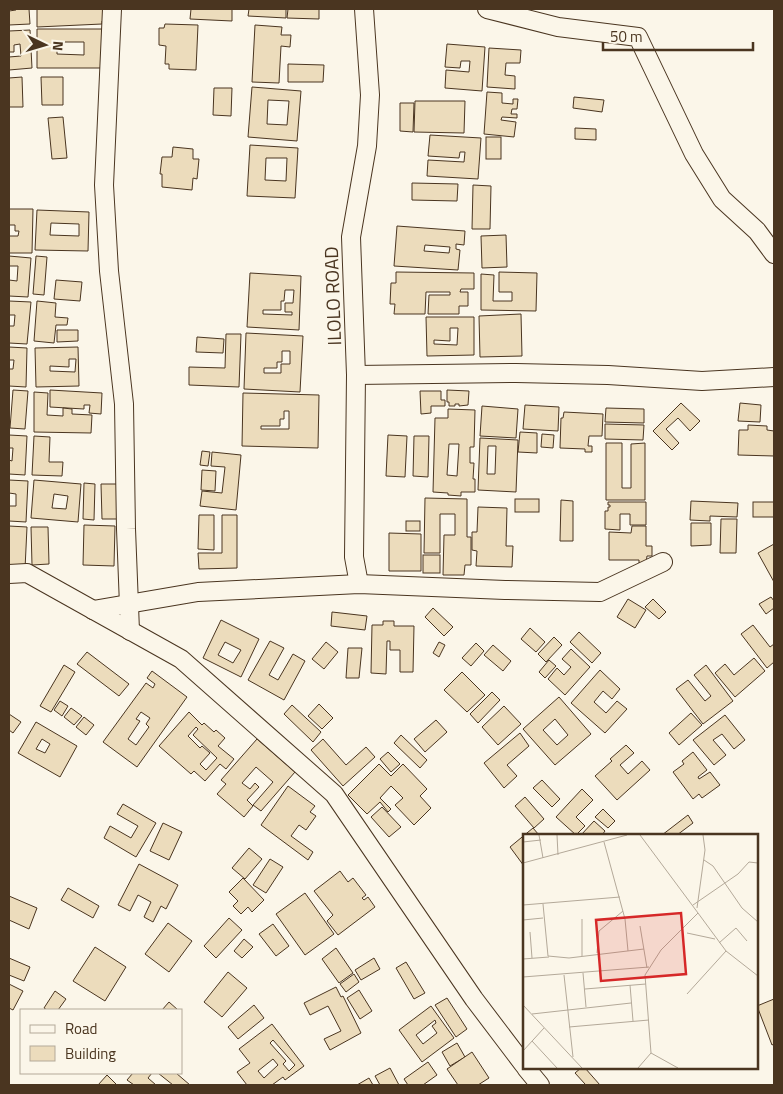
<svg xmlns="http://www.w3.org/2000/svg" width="783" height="1094" font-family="'Titillium Web',sans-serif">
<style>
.building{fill:#ecdcbc;stroke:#4a3520;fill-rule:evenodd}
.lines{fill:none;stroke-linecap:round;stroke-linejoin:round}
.minor-casing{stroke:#4a3520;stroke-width:20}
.minor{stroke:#fbf6e9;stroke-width:18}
.labels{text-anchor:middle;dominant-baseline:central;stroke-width:4;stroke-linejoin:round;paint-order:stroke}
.street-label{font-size:19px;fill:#4a3520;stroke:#fbf6e9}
.inset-road{fill:none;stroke:#b4a999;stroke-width:1}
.view{fill:#d62828;fill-opacity:0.15;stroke:#d62828;stroke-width:2.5}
.inset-edge{fill:none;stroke:#4a3520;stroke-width:2.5}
</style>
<rect width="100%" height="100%" fill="#fbf6e9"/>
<g class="building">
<path d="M16,9H29L30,24L9,25V11L16,10Z"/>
<path d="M37,9H111L112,21H102V24L37,27Z"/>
<path d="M191,9H232V21L190,19Z"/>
<path d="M249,9H286V18L248,16Z"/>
<path d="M288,9H319V19L287,18Z"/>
<path d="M165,24L198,25L196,70L169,69V64H165L166,46L159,45V28H164Z"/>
<path d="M255,25L282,27L281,35H291L290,47L281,46L279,83L252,82Z"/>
<path d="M37,29H103V68H37ZM57,42H84V55L57,54Z"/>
<path d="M30,30L32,68L9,70V57L21,56L20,44L14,45V52H9V31Z"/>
<path d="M447,44L485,47L482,91L445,88L446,70L469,72L470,61H461L460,68L445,67Z"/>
<path d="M489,48L521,50L520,63H506L505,75L515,76V89L487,87Z"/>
<path d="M288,64L324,65L323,82H288Z"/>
<path d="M22,77L23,107H9V78Z"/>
<path d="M41,77H63V105H42Z"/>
<path d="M252,87L301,91L297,141L248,137ZM268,100L289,101L287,125L267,124Z"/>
<path d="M214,88H232L231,116L213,115Z"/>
<path d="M487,92L502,93V103L513,104V99H518L517,109H512L511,114H517V118L502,117L501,120L516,122L514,137L484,134Z"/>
<path d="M574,97L604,100L602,112L573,108Z"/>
<path d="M415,101H465L464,133L414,132Z"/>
<path d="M400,103H414L413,132L400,131Z"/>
<path d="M63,117L67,158L52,159L48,118Z"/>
<path d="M575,128L596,129V140L575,139Z"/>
<path d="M430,135L481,138L478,179L427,176L428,160L464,162L465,152H460L459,158L428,156Z"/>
<rect x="486" y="137" width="15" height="22"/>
<path d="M250,145L298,148L295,198L247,196ZM266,158H287L286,181L265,180Z"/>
<path d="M173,147L193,149V159H199L197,179L193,178L192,190L162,187V174H160L162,157H172Z"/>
<path d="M412,183L458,184L457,201L412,200Z"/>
<path d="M473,185L491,186L490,229H472Z"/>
<path d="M9,209H33L32,253H9V236H18L19,231H15V225H9Z"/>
<path d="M37,210L89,212L88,251L35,250ZM51,223L79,224V236L50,235Z"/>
<path d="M397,226L465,231L464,245L456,244V249L460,250L458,270L394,266ZM425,245L450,247L449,253L424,251Z"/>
<path d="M506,235L507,267L482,268L481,236Z"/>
<path d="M9,256L31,258L28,297L9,296V280L17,281L18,266H9Z"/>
<path d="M36,256L47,257L44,295L33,294Z"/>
<path d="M396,272L474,273V289H461L460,292H468V306H459V314H428L429,295H450V292H426L425,314H394L395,304H390L391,283H396Z"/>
<path d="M499,272L537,273L536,311L481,310V274L494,275L493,301H512V292H499Z"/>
<path d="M250,273L301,276L299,330L247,327ZM285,290H294L293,303H285V312H292V315L263,314V310H281V301H284Z"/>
<path d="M56,280L82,282L80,301L54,299Z"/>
<path d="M9,301L31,302L27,344L9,343V326H14L15,315H9Z"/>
<path d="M37,301L56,303L55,317L68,318L67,325H56L54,343L34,341Z"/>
<path d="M521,314L522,356L480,357L479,316Z"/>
<path d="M426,317H474V355L427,356ZM450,328H458L457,345L434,344V340L450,341Z"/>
<path d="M57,330H78V341L57,342Z"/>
<path d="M246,333L303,336L300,392L244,389ZM282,351H290V364H281V373H264V368H277V362H282Z"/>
<path d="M226,334H241L239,387L189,385V367L225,368Z"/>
<path d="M197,337L224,339L223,353L196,352Z"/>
<path d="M9,347L27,348L26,387L9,386V369H13L14,360H9Z"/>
<path d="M78,347L79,386L36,387L35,348ZM69,359H76L75,372L50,371V366L69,367Z"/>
<path d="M13,390L28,391L25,429L10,428Z"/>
<path d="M50,390L102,393L101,414L89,413L90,405H84V409L50,407Z"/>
<path d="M447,390L469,391L468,405L459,406V404H455V406H449V402H447Z"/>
<path d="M420,391H441V400H445V406H431V413L421,414Z"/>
<path d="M34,392L48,393L47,415L63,416V408L72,409V414L92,415L91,433L34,432Z"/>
<path d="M243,393L319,395L318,448L242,446ZM284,411H289V429H261V426H280V419H284Z"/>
<path d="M681,403L700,421L690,431L678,418L666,429L679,443L672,450L653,431Z"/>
<path d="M740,403L761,405L760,422L738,421Z"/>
<path d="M525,405L559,407L558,431L523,429Z"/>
<path d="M482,406L518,409L516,438L480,436Z"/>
<path d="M606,408L644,409V423L605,422Z"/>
<path d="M448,409L475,410L474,447H470V463H474L473,479H475V492H461V496L448,495V493L433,492L435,418H448ZM449,444H459L457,476L447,475Z"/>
<path d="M564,412L603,414L602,436H589L588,446H592V452H585V449L560,448L561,418H563Z"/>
<path d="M605,424L644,425L643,440L605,439Z"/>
<path d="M748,425L767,426V430L774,431V456L738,455L739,430H748Z"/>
<path d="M520,432L537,433V453L518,452Z"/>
<path d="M542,434L554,435L553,448L541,447Z"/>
<path d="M9,435L27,436L25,475L9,474V460L12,461L13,448H9Z"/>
<path d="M388,435L407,436L405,477L386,476Z"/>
<path d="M34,436L50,437L49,462H63L62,476L32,475Z"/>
<path d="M414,436H429L428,477L413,476Z"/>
<path d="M480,438L518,440L516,492L478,490ZM488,446H496L495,474H487Z"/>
<path d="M606,443H622V488H631V444L645,443V500H606Z"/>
<path d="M202,451L210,452L208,466L200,465Z"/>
<path d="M212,452L241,455L236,510L200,506L202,491L222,493L225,467L211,466Z"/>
<path d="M202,470L216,471L215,491L201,490Z"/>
<path d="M9,480L28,481L26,522L9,521V506H16V494L9,493Z"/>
<path d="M34,480L81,484L78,522L31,518ZM54,494L68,496L66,509L52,508Z"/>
<path d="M84,483L95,484L94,520L83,519Z"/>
<path d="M101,484H117V519H102Z"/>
<path d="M425,498L467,499V537H471V565H465L464,575H443L444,535H455V514H440V553H424Z"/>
<rect x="515" y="499" width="24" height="13"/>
<path d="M561,500L573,501V541H560Z"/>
<path d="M691,501L738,503L737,517L710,516V521L690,520Z"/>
<path d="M608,502H646V525H630V514H620V530L605,529V511H608V507H610V505H608Z"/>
<rect x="753" y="502" width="21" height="15"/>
<path d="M478,507L507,508L506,546H513L512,567L476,566L477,551L472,550V532H477Z"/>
<path d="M199,515H214V550L198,549Z"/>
<path d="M222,515H237V568L199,569L198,553H222Z"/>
<path d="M721,519H737L736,553H720Z"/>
<rect x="406" y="521" width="14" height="10"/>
<path d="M691,523H711V545L691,546Z"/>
<path d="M84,525L115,526L114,566L83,565Z"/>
<path d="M9,526L27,527L25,569L9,568Z"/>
<path d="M632,526H646V546H652V556H647L646,563H639V560H609V532L631,533Z"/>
<path d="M31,527H48L49,564L32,565Z"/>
<path d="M389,533L421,534V571H389Z"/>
<path d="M774,544V582L758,553Z"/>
<rect x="423" y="555" width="17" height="18"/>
<path d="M771,597L774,601V608L766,614L759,604Z"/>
<path d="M628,599L646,610L635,628L617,617Z"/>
<path d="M653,599L666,612L659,619L645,607Z"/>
<path d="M433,608L453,627L444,636L425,617Z"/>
<path d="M332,612L367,616L365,630L331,626Z"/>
<path d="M221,620L259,639L241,677L203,658ZM225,642L241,650L233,663L218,655Z"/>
<path d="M383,621H394V626H414L413,672H400V650H390V641H387L386,674L371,673L372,625H383Z"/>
<path d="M753,625L770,647L774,644V662L767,668L741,634Z"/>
<path d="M530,628L545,642L536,652L521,639Z"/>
<path d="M579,632L601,653L592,663L570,642Z"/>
<path d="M554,637L562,645L546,662L538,654Z"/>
<path d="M270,641L284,648L269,675L278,680L293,654L305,661L284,700L248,680Z"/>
<path d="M326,642L338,652L324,669L312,659Z"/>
<path d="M439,642L445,645L439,657L433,653Z"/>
<path d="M476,643L484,651L471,666L462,658Z"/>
<path d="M493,645L511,661L503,671L484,655Z"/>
<path d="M348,648H362L359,678H346Z"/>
<path d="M571,649L590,667L565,695L548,679L557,668L564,675L571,667L562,659Z"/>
<path d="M87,652L129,684L119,696L77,664Z"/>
<path d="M754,658L765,671L735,697L715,673L725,664L734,675Z"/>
<path d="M549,660L556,666L545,678L539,672Z"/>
<path d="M64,665L75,672L51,712L40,706Z"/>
<path d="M706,665L733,701L703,724L676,689L688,680L705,701L711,696L694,675Z"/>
<path d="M600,670L620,689L612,699L603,691L594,702L606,713L617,701L627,709L605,733L571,703Z"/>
<path d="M152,671L187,697L137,767L103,742L146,683L153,688L155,684L147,678ZM141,712L150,718L146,724L149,727L136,745L128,739L140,721L136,719Z"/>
<path d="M462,672L485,695L467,712L444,690Z"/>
<path d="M492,692L500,700L478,723L470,714Z"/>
<path d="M559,697L591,734L555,765L523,729ZM555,719L568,735L557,745L543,730Z"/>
<path d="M60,701L68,706L62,716L54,710Z"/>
<path d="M319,704L333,718L322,729L308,716Z"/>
<path d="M292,705L321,732L313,742L284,714Z"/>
<path d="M504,706L521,724L498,745L482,727Z"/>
<path d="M71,708L82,716L74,725L64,717Z"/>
<path d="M189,712L202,725L204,723L214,732L216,730L225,738L218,746L234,759L226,769L220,764L205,781L194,771L191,774L159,746ZM196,727L198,729L193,735L217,758L206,770L200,764L210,753L202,746L200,748L188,736Z"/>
<path d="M691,713L702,725L679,745L669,733Z"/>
<path d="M9,714L21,722L13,733L9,730Z"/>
<path d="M725,715L745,740L734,749L722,734L713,740L726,755L714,765L693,740Z"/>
<path d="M84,717L94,725L86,735L76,727Z"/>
<path d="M436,720L447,732L425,752L414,739Z"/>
<path d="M36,722L77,746L60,777L18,753ZM42,739L50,744L45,753L36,749Z"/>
<path d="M520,733L529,746L507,765L517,776L504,788L484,763Z"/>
<path d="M401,735L427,760L420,768L394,743Z"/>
<path d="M257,739L295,772L261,811L253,805L273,782L256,767L242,783L250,789L255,783L259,787L247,800L253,806L244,817L217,794L226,784L221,780Z"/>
<path d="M323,739L346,765L366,747L375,757L343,786L311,750Z"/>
<path d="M626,745L634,753L620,765L628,774L642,761L650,770L617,800L595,776L612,761L610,759Z"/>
<path d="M388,752L400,764L391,772L380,759Z"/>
<path d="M693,752L707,770L698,777L699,779L710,772L720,785L702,798L699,794L693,799L673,772L684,764L682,761Z"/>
<path d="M379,764L391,776L403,764L427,789L420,796L431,808L414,825L395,805L403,798L391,786L380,798L391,809L388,812L380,802L367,814L348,795Z"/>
<path d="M542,780L560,799L552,807L533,788Z"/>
<path d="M288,786L315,806L310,812L316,816L306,830L299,825L291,836L313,852L308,860L261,825Z"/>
<path d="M582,789L593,800L576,817L585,826L576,835L556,817Z"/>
<path d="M525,797L544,819L534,828L515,806Z"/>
<path d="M123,804L156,823L136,857L104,838L110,826L131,838L138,826L117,814Z"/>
<path d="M382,807L401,827L389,837L371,817Z"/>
<path d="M603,809L615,821L608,828L595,817Z"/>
<path d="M688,815L693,823L677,835H662Z"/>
<path d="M594,821L605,831L602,835H581Z"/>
<path d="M163,823L182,832L169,860L150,851Z"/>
<path d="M533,828L539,835H524V866L510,847Z"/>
<path d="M249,848L262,859L245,879L232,868Z"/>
<path d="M270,859L283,867L266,893L253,885Z"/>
<path d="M139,864L178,885L166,909L161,906L153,922L144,917L151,902L138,895L130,911L118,905Z"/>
<path d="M340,871L348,882L353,878L366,895L362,898L364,900L368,897L375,907L338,935L327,921L333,915L314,891Z"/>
<path d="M243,878L264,900L252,912L248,907L241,914L233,906L238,901L229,892Z"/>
<path d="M68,888L99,906L93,918L61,900Z"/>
<path d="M305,893L334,934L305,955L276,914Z"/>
<path d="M9,896L37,908L29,929L9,920Z"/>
<path d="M229,918L242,930L216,958L204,946Z"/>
<path d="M168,923L192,941L169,972L145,954Z"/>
<path d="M273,924L289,946L276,956L259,934Z"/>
<path d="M244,939L253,947L242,958L234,951Z"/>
<path d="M95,947L126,967L105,1001L73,981Z"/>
<path d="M336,948L353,973L339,983L322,959Z"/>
<path d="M9,958L30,967L24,981L9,975Z"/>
<path d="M374,958L380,969L361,980L355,970Z"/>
<path d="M406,962L425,993L414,999L396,968Z"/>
<path d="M228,972L247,988L222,1017L204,1002Z"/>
<path d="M354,974L359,982L346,992L340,984Z"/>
<path d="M9,984L23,991L13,1010L9,1008Z"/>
<path d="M336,987L341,997L343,996L361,1033L330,1050L324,1039L341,1031L328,1006L310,1015L304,1003Z"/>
<path d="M359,990L372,1011L360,1019L347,998Z"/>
<path d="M55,991L66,999L58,1010H47L44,1008Z"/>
<path d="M447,998L467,1029L456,1037L435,1005Z"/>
<path d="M774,999V1044L772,1045L757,1006Z"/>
<path d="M169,1002L178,1010H162Z"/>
<path d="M254,1005L264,1018L238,1039L228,1027Z"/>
<path d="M431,1006L454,1038L422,1062L399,1030ZM435,1020L436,1023L432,1026L437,1033L423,1044L416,1035Z"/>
<path d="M272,1024L304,1066L285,1080L283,1077L272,1085H247L237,1072L250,1063L239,1049ZM273,1040L295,1065L289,1071L283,1064L286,1061L270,1043ZM273,1059L278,1065L264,1078L258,1071Z"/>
<path d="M457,1043L465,1057L450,1066L442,1052Z"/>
<path d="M472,1052L489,1078L478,1085H458L447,1069Z"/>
<path d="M428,1062L437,1075L423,1085H408L404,1079Z"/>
<path d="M390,1068L399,1085H380L375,1076Z"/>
<path d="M581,1068H585L600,1085H584L585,1084L575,1073Z"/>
<path d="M133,1073H152L148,1078L156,1085H134L127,1080Z"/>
<path d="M158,1073H176L190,1085H173Z"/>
<path d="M107,1075L116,1084L115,1085H98Z"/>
<path d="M369,1078L373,1085H357Z"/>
</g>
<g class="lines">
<defs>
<g id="minor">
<path d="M112,9L104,185L109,271L124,404L126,529L130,631"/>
<path d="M487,9L558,27L638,37L694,154L722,199L757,231L774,254"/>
<path d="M356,375L516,373L608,375L702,381L774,377"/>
<path d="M9,574L27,573L181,659L334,794L474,999L524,1065"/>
<path d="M359,584L354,557L356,375L351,237L367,146L370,95L364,9"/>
<path d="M93,610L198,592L359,584L505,590L600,592L663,562"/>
<path d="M526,1068L540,1085"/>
</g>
</defs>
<use href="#minor" class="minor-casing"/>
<use href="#minor" class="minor"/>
</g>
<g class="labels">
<g class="street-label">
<text transform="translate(332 296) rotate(-92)">ILOLO ROAD</text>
</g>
</g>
<g transform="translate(523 834)">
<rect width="235" height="235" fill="#fbf6e9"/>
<path class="inset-road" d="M16,1L20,24M34,1L35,21M0,8L18,6M81,8L102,85L105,117M181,26L190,32L219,74L235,88M0,29L104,1M20,70L25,122L46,124L121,115M0,71L97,63M170,71L215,40L226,28L235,29M174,74L182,16L180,1M175,79L203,117L235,142M59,85V122M0,86L20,84M117,92L124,134M7,98L9,124M164,99L192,105M196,109L213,94L224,107M74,119L76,97L100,77M0,125L26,123M60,139L63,173M41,141L50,223M0,143L126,133M107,151L110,187M62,155L123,150M164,160L203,117M0,171L59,234M9,180L108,169M46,193L126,186M9,207L34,234M0,217L21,194M128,219L155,234M115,234L128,219L122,141L138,116L175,79L117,1"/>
<path class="view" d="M158,79L163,140L78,147L73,86Z"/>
<rect width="235" height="235" class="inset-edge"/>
</g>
<rect width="783" height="1094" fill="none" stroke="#4a3520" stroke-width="20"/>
<rect x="20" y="1009" width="162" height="65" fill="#fbf6e9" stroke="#b4a999"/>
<rect x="30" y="1025" width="25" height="8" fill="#fbf6e9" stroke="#b4a999"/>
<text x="65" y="1034" font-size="15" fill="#4a3520">Road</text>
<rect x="30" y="1046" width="25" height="15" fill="#ecdcbc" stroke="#b4a999"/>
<text x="65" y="1059" font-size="15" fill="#4a3520">Building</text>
<g transform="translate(45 45) rotate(95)" stroke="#fbf6e9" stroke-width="4" paint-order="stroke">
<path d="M0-4L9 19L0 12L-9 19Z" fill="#4a3520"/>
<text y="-8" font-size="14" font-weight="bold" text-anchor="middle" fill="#4a3520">N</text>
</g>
<path d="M603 42v8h150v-8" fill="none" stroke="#4a3520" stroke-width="2.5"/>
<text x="610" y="42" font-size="15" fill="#4a3520" stroke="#fbf6e9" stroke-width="4" paint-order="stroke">50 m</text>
</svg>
